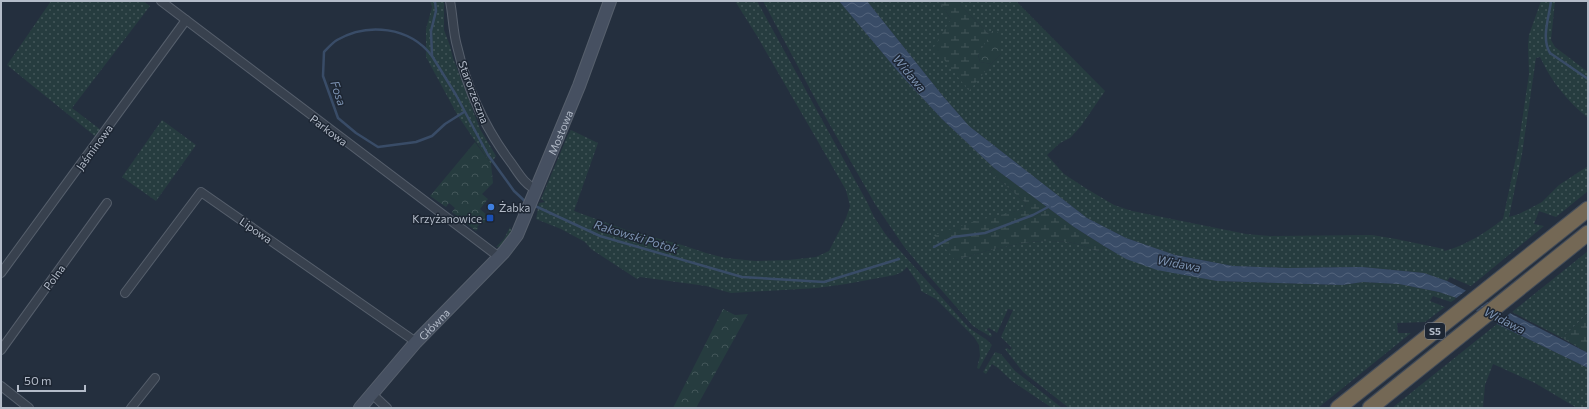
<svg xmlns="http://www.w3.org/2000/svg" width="1589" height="409" font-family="Commissioner,sans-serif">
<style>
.grass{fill:url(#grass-dots)}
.forest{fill:url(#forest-crowns)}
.wetland{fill:url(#wetland-marsh)}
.water{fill:url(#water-waves)}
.pier{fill:#242f3e}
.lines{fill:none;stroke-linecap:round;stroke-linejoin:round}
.stream{stroke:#394c67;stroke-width:2.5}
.street-casing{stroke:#565f6c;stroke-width:10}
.secondary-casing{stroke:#565f6c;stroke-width:14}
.highway-casing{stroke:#434c59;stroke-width:17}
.street{stroke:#38414e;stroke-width:8}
.secondary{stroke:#465061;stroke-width:12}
.highway{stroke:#746855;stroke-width:15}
.shop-dot{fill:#3f7fe0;stroke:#1d2633;stroke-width:1.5}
.transit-dot{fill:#1a4fb4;stroke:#1d2633;stroke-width:1.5}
.labels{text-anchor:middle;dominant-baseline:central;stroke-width:3;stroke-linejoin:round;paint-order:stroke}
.shield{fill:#1d2633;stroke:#878f9c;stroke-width:1}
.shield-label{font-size:10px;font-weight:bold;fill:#b4bcc9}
.street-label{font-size:11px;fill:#b4bcc9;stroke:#1d2633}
.poi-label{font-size:11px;fill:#b4bcc9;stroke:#1d2633;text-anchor:start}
.water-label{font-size:12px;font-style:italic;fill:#7c92b1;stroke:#1d2633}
</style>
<defs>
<pattern id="grass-dots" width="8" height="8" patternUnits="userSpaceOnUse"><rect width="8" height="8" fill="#263c3f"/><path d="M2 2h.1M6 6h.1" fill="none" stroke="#435659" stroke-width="1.8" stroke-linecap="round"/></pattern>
<pattern id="forest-crowns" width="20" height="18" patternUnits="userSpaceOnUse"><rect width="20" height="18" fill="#263c3f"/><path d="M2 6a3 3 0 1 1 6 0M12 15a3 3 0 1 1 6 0" fill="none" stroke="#435659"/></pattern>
<pattern id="wetland-marsh" width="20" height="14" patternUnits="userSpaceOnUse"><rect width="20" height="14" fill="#263c3f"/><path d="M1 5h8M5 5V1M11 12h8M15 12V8" fill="none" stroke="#435659"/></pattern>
<pattern id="water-waves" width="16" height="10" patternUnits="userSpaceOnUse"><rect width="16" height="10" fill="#394c67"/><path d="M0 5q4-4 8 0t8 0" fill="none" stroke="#53647b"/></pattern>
</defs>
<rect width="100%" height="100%" fill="#242f3e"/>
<g class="grass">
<path d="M51,1H143L150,6L72,108L101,130L96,137L7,65Z"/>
<path d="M430,1H444V30L450,46L453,58L480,129L496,156L491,164L458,116L426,57V29L432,7Z"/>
<path d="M735,1H757L867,202L874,217L886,235L969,328L987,340L992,345L979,369L977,368L980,356L979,345L974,337L936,299L921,291L920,286L907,267L902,272L895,275L846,284L817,288L731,293L706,286L640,277L637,279L591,249L585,242L561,229L536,219L539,203L545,202L541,199L567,137L571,130L598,143L574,211L626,230L682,245L706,253L725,258L756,261L789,260L816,257L829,251L846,218L850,206L846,190L757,36Z"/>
<path d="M763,1H839L901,75L942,119L994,168L990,172L1026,203L1024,209L1009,213L955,260C995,249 1035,235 1077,244C1085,246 1093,250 1101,252L1104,246L1127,259L1217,281L1342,285L1363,282L1399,284L1439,292L1457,298L1451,302L1433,296L1430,301L1445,307L1425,322L1397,323L1398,333H1411L1318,408H1069L1023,372L1005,349L1007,348L1010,350L1012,348L1001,337L1013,310L1008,309L997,333L989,328L987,329L992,335L991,337L973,326L922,268L905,248L875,204L818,104Z"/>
<path d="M867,1H939L951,19L969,90L991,64L1001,54L992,31L990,35L961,6L959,1H1016L1105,91L1081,126L1070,138L1060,143L1047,155L1064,174L1087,189L1114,205L1132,211L1246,234L1270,236L1372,235L1396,239L1444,249V251C1465,246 1487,232 1503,219L1518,148L1529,74L1528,45L1529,35L1541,1H1555L1551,40L1555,47L1588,72V118C1568,102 1551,81 1540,57L1536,58L1522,154L1509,217L1519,214L1542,202L1559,185L1588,166V191L1556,217L1539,211L1534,224L1544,226L1471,286L1450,277L1447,281L1424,273L1362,267L1287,268L1233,266L1175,255L1126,238L1087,218L969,126L942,95Z"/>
<path d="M162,120L196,145L156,201L122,177Z"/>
<path d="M510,227L512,232L501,247H496L504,239Z"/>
<path d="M1588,251L1587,274L1588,278V313L1562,338L1512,312Z"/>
<path d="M1497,324L1588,368V408H1577L1535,383L1493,364L1485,385L1483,408H1392Z"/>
<path d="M995,352L1001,354L1015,371L1062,408H1052L1012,381L998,368L992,364L986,374L983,372Z"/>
</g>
<g class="forest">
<path d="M992,31L999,33L1001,46V54L991,64L980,62L978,54Z"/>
<path d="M475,142L491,164L493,183L482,194L488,199L480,209L489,217L484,223L482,222L477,227L478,228L476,231L452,212L455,208L449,203L446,207L430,196Z"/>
<path d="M723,309L735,315L748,314L696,408H673Z"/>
</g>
<g class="wetland">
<path d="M939,1H959L961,6L990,35L978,55L980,62L991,64L969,91L934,47L951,19Z"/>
<path d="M994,168L1074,227L1104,246L1101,252C1093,250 1085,246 1077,244C1035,235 995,249 955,260L934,235L972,222L1024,209L1026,203L990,172Z"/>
<path d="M1588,313V353L1562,338Z"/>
</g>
<path class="water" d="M839,1H867L942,95L969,126L1087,218L1126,238L1175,255L1233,266L1287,268L1362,267L1424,273L1447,281L1588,353V368L1497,324L1457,298L1439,292L1399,284L1363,282L1342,285L1217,281L1157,270L1126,259L1104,246L1074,227L994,168L942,119L901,75Z"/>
<g class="pier">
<path d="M1468,289L1490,300L1474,312L1455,299Z"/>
<path d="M1492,301L1513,311L1495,325L1476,313Z"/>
</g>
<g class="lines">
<g class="stream">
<path d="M435,1L436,11L431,31L432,56L456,95L488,155L514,191L527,203"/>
<path d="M1551,1C1549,18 1541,38 1550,53L1588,79"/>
<path d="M432,56C410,27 368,22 337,40C332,43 328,48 324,52L323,76L338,118L356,133L378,147L416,142L432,136L445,124L464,112"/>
<path d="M533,205L600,236L742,277L824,282L899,259"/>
<path d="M934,247L953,237L985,233L1033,215L1050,206"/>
</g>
<defs>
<g id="street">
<path d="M161,1L499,257"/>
<path d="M450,1C453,16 453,32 457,46C467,89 486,130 512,164C519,174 525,185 537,190"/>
<path d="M1,273L186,20"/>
<path d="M125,293L201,192L416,342"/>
<path d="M1,350L107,203"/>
<path d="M1,386L29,408"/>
<path d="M372,394L387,408"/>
<path d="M131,408L155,378"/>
</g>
<g id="secondary">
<path id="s1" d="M360,408L416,342L504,252L517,235L579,86L610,1"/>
</g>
<g id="highway">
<path d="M1338,408L1588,209"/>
<path d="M1370,408L1588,233"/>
</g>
</defs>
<use href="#street" class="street-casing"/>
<use href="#secondary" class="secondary-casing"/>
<use href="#highway" class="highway-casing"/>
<use href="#street" class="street"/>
<use href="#secondary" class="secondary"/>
<use href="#highway" class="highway"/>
</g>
<circle class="shop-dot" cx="491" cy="207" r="4"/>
<rect class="transit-dot" x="486" y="214" width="8" height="8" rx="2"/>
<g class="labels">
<rect class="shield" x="1425" y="323" width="20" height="16" rx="3"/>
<g class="shield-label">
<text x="1435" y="331">S5</text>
</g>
<g class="street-label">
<text transform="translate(474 92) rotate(69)">Starorzeczna</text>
<text transform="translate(329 130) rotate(37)">Parkowa</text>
<text stroke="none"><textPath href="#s1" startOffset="345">Mostowa</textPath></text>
<text transform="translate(94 147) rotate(-54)">Jaśminowa</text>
<text transform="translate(256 230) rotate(35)">Lipowa</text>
<text transform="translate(54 277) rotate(-54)">Polna</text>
<text stroke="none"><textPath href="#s1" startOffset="112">Główna</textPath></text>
</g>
<g class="poi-label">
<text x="499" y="207">Żabka</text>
<text x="482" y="218" text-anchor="end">Krzyżanowice</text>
</g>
<g class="water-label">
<text transform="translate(910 73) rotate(50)">Widawa</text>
<text transform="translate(339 93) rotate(71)">Fosa</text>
<text transform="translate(636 236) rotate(17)">Rakowski Potok</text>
<text transform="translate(1179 263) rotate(11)">Widawa</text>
<text transform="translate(1505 320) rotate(27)">Widawa</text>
</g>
</g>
<rect width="1589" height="409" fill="none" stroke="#b4bcc9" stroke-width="4"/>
<path d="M18 385v6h67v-6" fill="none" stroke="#b4bcc9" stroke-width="2"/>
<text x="24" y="385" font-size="12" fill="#b4bcc9" stroke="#1d2633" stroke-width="3" paint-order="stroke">50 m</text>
</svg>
